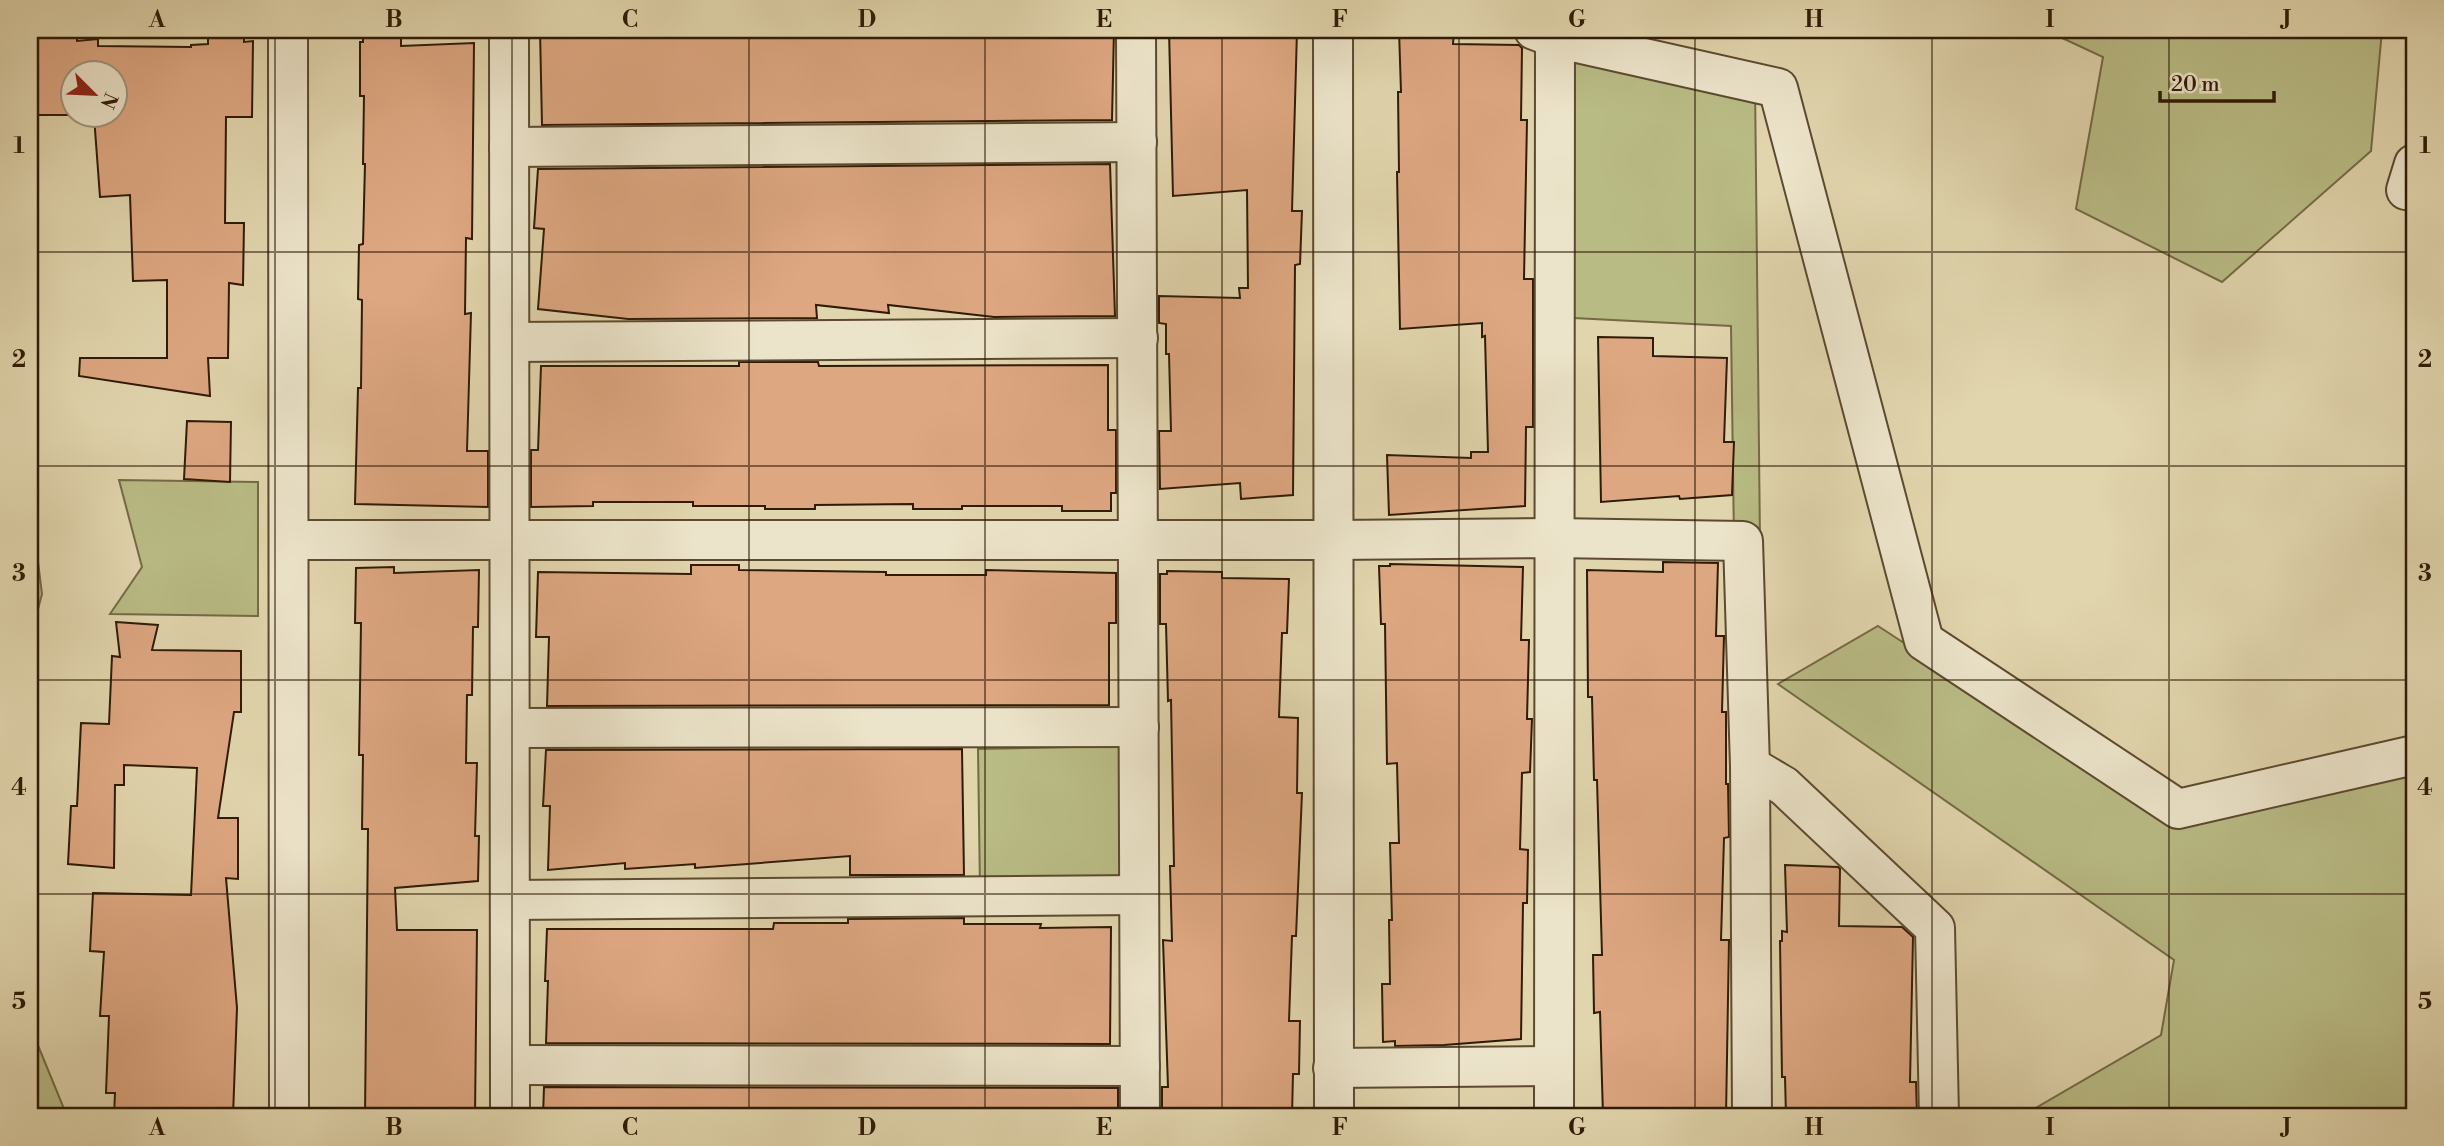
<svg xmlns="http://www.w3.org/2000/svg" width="2444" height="1146" font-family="'Libre Bodoni',serif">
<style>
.green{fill:#b9bb85;stroke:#746b45;stroke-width:2}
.building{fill:#dda781;stroke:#301b05;stroke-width:2}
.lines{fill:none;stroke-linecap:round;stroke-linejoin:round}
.minor-casing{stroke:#5c4a2f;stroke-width:42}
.tertiary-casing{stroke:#5c4a2f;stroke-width:42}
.minor{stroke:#ece4ca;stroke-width:38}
.tertiary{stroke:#ece4ca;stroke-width:38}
.grid{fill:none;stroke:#301b05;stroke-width:2;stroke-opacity:0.55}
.neatline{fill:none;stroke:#301b05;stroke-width:2.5}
.grid-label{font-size:23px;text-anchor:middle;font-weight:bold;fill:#301b05}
</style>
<rect width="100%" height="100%" fill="#e1d5ad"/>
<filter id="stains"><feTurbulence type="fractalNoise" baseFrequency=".00286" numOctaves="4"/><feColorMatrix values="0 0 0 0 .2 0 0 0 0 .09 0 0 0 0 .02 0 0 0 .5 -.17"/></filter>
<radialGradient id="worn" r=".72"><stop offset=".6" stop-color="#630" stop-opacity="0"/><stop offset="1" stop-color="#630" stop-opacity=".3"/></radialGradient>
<g class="green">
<path d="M2045,30H2382L2371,151L2222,282L2076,209L2103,57Z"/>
<path d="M1555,38L1755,83L1760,542L1734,541L1731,326L1554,317Z"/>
<path d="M119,480L258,482V616L110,614L142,567Z"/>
<path d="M30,498L42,594L30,640Z"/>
<path d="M1878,626L2178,822L2414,766V1116H2022L2161,1035L2174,960L1778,684Z"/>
<path d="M1119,746L1120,888L980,890L978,749Z"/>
<path d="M30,1026L67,1116H30Z"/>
</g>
<g class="building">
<path d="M36,30H77V41L98,39V46L191,47V45L208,44V30H244V42L253,41L252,117H226L225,223H244L243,285L229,283L228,358H208L210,396L79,376L80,358H167V280L133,281L130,195L100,197L94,116H116V74H74V115H37Z"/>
<path d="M363,30H401V46L474,43L472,239L466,238L465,314L471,313L467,451H488V507L355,504L358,388H361L362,300L358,299L359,245L363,244L365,164H363L364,96H360V42H363Z"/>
<path d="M540,30H1114L1112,120L542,125Z"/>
<path d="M1169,30H1297L1292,211H1302L1300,264L1295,265L1293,495L1241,499L1240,483L1160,489L1159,431H1171L1169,354H1166V324L1159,323V296L1240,298L1239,288H1248L1247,190L1173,196Z"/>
<path d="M1399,30H1454L1453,44L1519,45L1522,48L1521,120H1527L1524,279H1533V427H1526L1525,506L1389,515L1387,455L1471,458V452H1488L1485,336L1482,337V323L1400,329L1397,172H1399L1398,92H1401Z"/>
<path d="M1110,164L1115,316L994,317L888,305L889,313L816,305L817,318L628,319L538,309L544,229L534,228L538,169Z"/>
<path d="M1598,337L1653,338V356L1727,358L1724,442H1734L1732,495L1680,499L1679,496L1601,502Z"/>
<path d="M739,362H818L819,366L1108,365V430H1116V493H1111V511H1062V506H962V509H913V504L815,505V509H765V506H693V502H593V506L531,507V450H538L541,366H739Z"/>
<path d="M187,421L231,422L230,482L184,479Z"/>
<path d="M1663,562L1718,563L1716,636H1724L1722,712H1726V784H1728L1729,837L1724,838L1721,940H1729L1726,1116H1603L1600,1012L1594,1013L1593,955H1602L1597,780H1594L1592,697H1588L1587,570L1663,572Z"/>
<path d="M1390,564L1523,567L1521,640H1529L1527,719H1532L1530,772L1522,773L1520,849L1528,850L1527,903H1523L1521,1039L1444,1045L1395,1046V1041L1383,1042L1382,984H1390L1389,920H1392L1390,843H1399L1397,763L1387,764L1385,624H1381L1379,566H1390Z"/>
<path d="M691,565H739V570L886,572V575H986V570L1116,573V623H1109V705L547,706L549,637H536L538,572L691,574Z"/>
<path d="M394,567V573L479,570L478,627H473L472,695H467L466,763H477L475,836H479L478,881L395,888L397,930H477L475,1116H365L368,829H362L363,755H359L361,623H355L356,568Z"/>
<path d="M1167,571L1222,572V578L1289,579L1287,633H1282L1279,717L1298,718L1297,793H1302L1296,936H1292L1289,1021H1300L1299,1074H1293L1292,1116H1162V1087H1168L1163,940L1172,941L1170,866H1174L1171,700L1168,701L1166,624H1160V574H1167Z"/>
<path d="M116,622L158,625L152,650L241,651V712H234L218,818H238V879L226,878L237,1008L233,1116H114L115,1093H106L109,1016H100L104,952L90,951L93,893L191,895L197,768L124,765V785H115L114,868L68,864L71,806H77L81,723L109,724L112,656L120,657Z"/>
<path d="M962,749L964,875H850V856L695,868V864L625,869V863L548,870L550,806H543L546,750Z"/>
<path d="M1785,865L1838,867L1840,869L1839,926L1902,927L1913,937L1910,1082H1916L1917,1116H1786L1785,1077H1782L1780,941H1782V931L1787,932Z"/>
<path d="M964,918V924H1041L1040,928L1111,927L1110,1044L546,1043L548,981H545L547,929H773L774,923H848V919Z"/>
<path d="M544,1087L1118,1088V1116H543Z"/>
</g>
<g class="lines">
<defs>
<g id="minor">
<path d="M509,30L510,1116"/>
<path d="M1136,30L1140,1116"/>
<path d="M1534,30L1555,38L1778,88L1924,641L2178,809L2414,755"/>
<path d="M509,147L1137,142"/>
<path d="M2406,190L2414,164"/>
<path d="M510,342L1138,338"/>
<path d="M1334,540L1554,538L1743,541L1750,766L1752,1116"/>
<path d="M510,728L1139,727"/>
<path d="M1750,766L1784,786L1935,928L1939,1116"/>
<path d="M510,900L1139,895"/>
<path d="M510,1065L1140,1066"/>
<path d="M1333,1068L1554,1066"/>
<path d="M1554,1116L1555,38"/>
</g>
<g id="tertiary">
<path d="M288,30L289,1116"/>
<path d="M1333,30L1334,1116"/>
<path d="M289,540H1334"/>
</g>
</defs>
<use href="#minor" class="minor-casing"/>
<use href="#tertiary" class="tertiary-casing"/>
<use href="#minor" class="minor"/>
<use href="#tertiary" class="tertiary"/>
</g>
<path class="grid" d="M275,30V1116M512,30V1116M749,30V1116M985,30V1116M1222,30V1116M1459,30V1116M1695,30V1116M1932,30V1116M2169,30V1116M30,252H2414M30,466H2414M30,680H2414M30,894H2414"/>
<rect width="2444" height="1146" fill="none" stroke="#e1d5ad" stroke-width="77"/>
<g transform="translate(94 94) rotate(114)"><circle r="33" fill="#ece4ca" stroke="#a1947b" stroke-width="2"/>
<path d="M0-5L12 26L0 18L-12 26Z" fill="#8f2418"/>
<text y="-10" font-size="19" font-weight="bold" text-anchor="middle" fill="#301b05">N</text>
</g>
<path d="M2160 91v10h114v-10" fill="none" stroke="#301b05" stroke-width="3.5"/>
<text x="2171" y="91" font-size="21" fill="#301b05" stroke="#ece4ca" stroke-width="5" paint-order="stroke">20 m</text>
<rect x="38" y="38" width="2368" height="1070" class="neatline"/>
<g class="grid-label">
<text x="157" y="27">A</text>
<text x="394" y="27">B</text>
<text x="630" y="27">C</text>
<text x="867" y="27">D</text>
<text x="1104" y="27">E</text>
<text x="1340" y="27">F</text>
<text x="1577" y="27">G</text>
<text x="1814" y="27">H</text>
<text x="2050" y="27">I</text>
<text x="2287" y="27">J</text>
<text x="19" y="153">1</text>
<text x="2425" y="153">1</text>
<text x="19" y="367">2</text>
<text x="2425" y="367">2</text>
<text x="19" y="581">3</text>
<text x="2425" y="581">3</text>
<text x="19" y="795">4</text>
<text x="2425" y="795">4</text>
<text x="19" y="1009">5</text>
<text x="2425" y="1009">5</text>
<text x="157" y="1135">A</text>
<text x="394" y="1135">B</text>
<text x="630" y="1135">C</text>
<text x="867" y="1135">D</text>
<text x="1104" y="1135">E</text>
<text x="1340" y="1135">F</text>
<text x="1577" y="1135">G</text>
<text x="1814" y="1135">H</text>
<text x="2050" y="1135">I</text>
<text x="2287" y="1135">J</text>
</g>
<rect width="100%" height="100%" filter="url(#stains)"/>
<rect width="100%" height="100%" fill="url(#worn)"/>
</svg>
